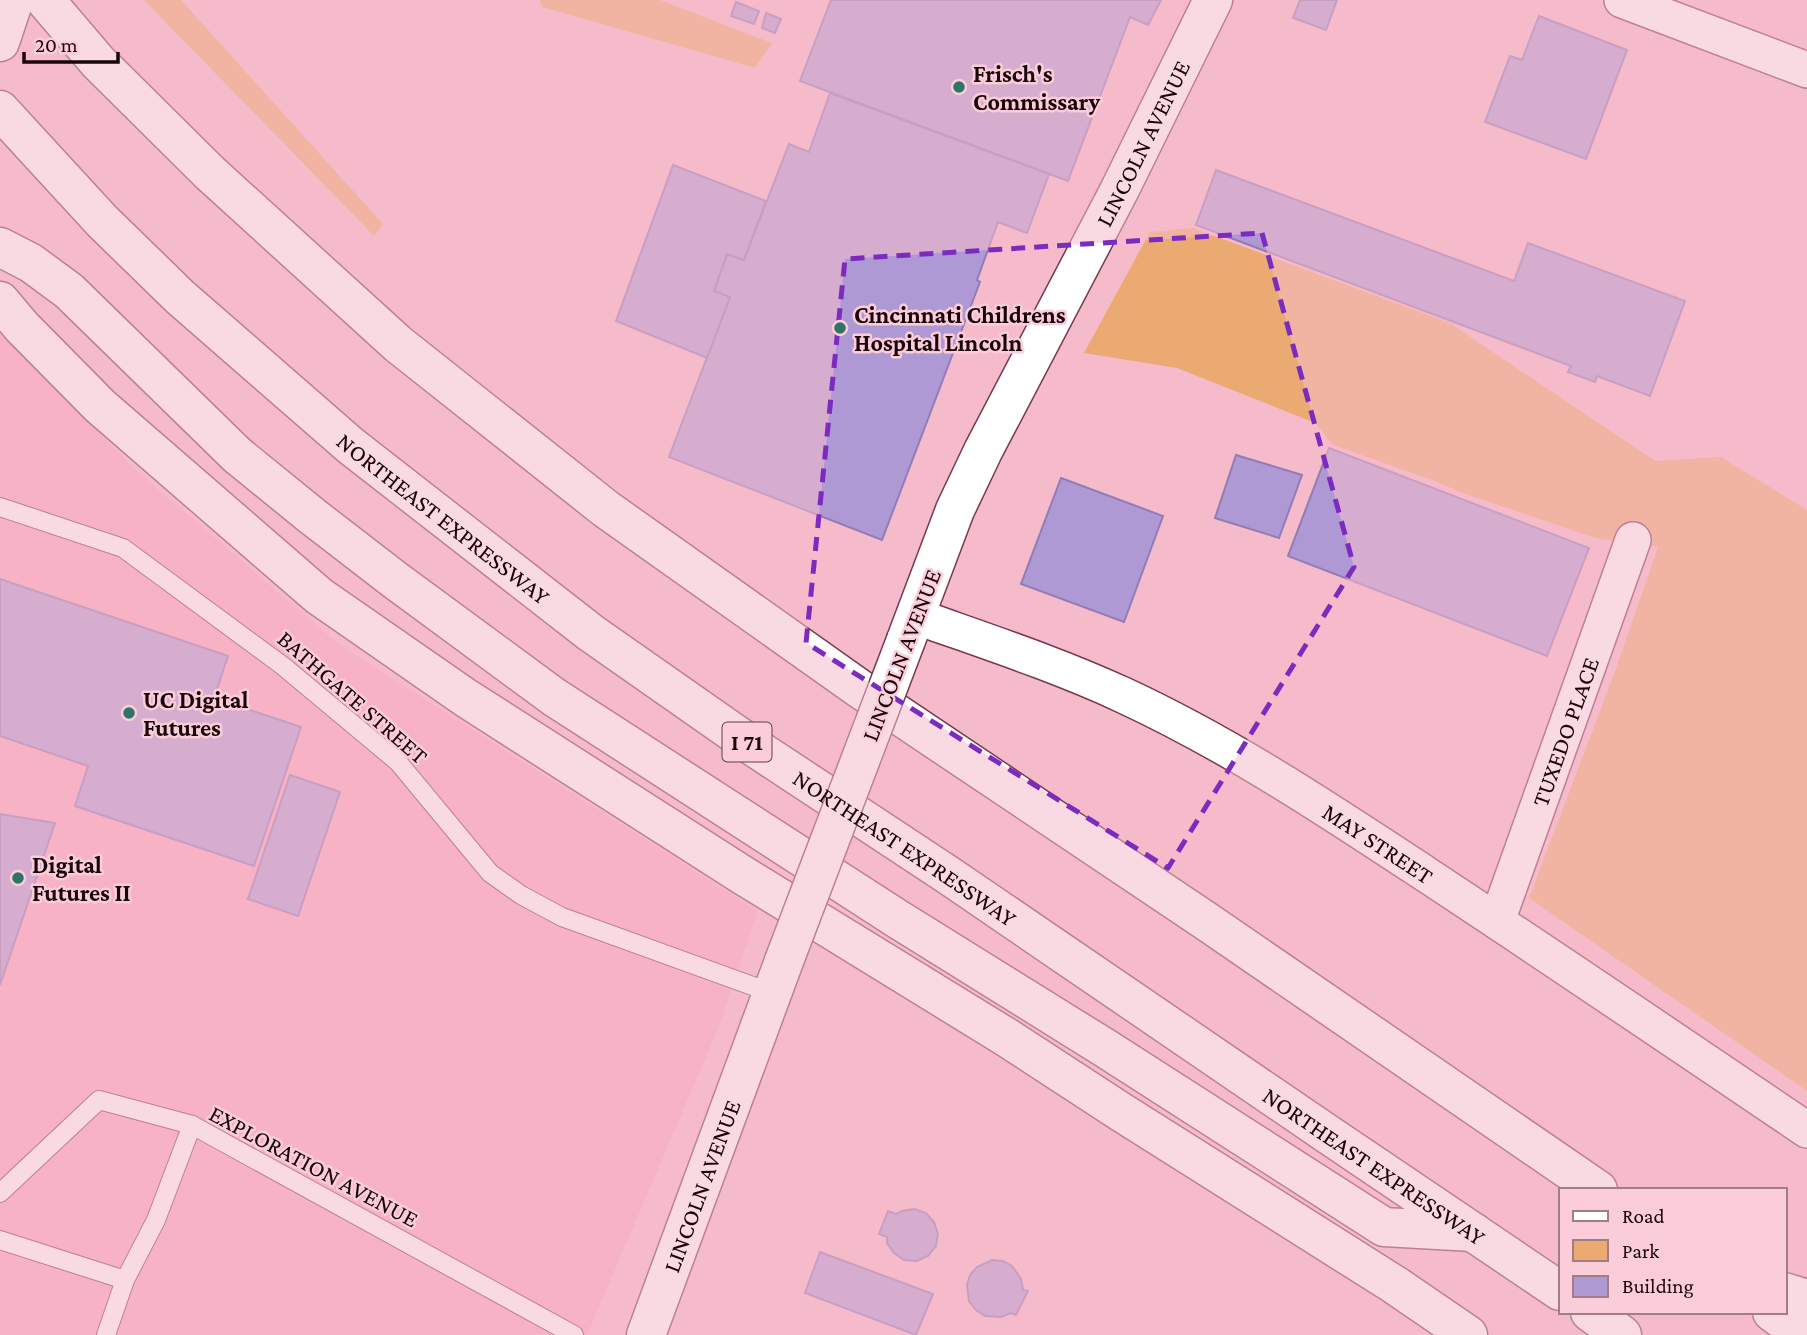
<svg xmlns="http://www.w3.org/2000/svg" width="1807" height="1335" font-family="'Crimson Pro',serif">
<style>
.built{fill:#f8a7be}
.green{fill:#eaaa72}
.building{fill:#af99d5;stroke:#927cb6;stroke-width:2}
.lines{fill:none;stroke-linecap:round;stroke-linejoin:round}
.lane-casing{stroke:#77394d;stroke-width:20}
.street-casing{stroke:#77394d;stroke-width:38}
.secondary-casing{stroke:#77394d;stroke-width:41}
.primary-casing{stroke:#77394d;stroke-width:41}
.highway-casing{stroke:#77394d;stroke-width:41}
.lane{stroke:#fff;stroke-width:18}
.street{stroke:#fff;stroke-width:35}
.secondary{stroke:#fff;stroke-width:38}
.primary{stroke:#fff;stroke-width:38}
.highway{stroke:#fff;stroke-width:38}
.secondary-bridge-casing{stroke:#77394d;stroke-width:41;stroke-linecap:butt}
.secondary-bridge{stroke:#fff;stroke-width:38}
.marked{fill:none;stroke:#7b2cbf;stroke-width:5;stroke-dasharray:14 9;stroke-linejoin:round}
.poi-dot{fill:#2e7468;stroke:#facdd9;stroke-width:2.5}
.labels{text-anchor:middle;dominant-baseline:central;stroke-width:5;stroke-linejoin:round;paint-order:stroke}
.shield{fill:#facdd9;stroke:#5d4049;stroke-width:2}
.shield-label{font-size:23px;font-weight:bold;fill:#1a040b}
.poi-label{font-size:24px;font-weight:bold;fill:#1a040b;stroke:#facdd9;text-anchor:start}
.street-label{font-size:24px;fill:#1a040b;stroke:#facdd9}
</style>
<rect width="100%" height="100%" fill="#f6bbcb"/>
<path class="built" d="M0,327L132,467L340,645L758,911L718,1029L587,1335H0Z"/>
<g class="green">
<path d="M144,0H181L383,224L374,236Z"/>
<path d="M540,0H660L772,43L755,68L542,7Z"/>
<path d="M1193,228L1450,323L1655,461L1721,457L1807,510V1091L1529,898L1614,674L1658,547L1595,538L1463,493L1435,481L1333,445L1315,423L1177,368L1084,353L1150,232Z"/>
</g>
<g class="building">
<path d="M831,0H1161L1148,25L1130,17L1068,181L800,81Z"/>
<path d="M1300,0H1337L1326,30L1293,18Z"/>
<path d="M736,2L759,11L754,24L731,16Z"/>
<path d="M766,13L781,19L775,33L762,28Z"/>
<path d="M1539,16L1627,50L1586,159L1485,122L1510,56L1522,60Z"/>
<path d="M830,93L1049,174L1027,233L998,222L977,280L980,282L882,540L669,457L730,297L714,291L727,254L744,260L789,144L809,152Z"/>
<path d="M673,165L766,201L744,260L727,254L714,291L730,297L707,358L616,321Z"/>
<path d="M1216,170L1514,281L1528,243L1685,301L1650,396L1597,376L1595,382L1568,372L1571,366L1196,225Z"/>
<path d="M1329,448L1589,548L1547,656L1288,556Z"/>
<path d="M1236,455L1302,475L1279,538L1215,518Z"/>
<path d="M1061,478L1163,516L1124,622L1021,584Z"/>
<path d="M0,579L228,656L214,698L301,727L254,866L75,806L88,766L0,736Z"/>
<path d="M290,775L340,792L298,916L248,899Z"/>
<path d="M0,814L55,823L0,985Z"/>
<path d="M914,1209L926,1213L934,1222L938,1234L936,1246L928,1256L917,1261L904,1260L894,1253L887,1243V1237L879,1234L888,1211L896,1214L902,1211Z"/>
<path d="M820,1252L933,1294L916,1335L805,1293Z"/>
<path d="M992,1260L1003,1261L1012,1266L1021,1279L1023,1290L1028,1291L1016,1315L1011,1313L1001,1317L985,1316L976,1310L969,1301L967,1285L970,1275L977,1267Z"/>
</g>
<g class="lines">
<defs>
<g id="lane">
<path d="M0,507L123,548L283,666L398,762L490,873L521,895L562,917L772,993"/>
<path d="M0,1193L99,1100L192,1125"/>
<path d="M0,1240L125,1280"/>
<path d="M106,1335L125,1280L156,1220L192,1125L574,1335"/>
</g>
<g id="street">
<path d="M1622,0L1807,70"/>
<path id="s1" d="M915,616C985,641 1056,664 1123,695C1229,744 1327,809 1424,873C1553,958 1680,1044 1807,1130"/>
<path id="s2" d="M1497,921L1633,540"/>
</g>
<g id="secondary">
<path id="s3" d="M906,640L955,510L983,451L1119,191L1213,0"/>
<path id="s4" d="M646,1335L784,961"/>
</g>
<path id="primary" d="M0,42L14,0"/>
<g id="highway">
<path d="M45,0L98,62L210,173L398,344L606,509L860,689L1206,921L1598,1190"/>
<path id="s5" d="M0,110L102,221L180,297L351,446L591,633L751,745L948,875L1326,1133L1560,1291"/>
<path d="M0,247L31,263L69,291L237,455L312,516L395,580L554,697L896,918L1105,1048L1384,1227L1473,1232"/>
<path d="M0,301L22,327L100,406L319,596L466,698L744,876L1006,1037L1121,1112L1395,1285L1468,1335"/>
<path d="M1784,1292L1807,1299"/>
<path d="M1590,1312L1622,1335"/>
<path d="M1772,1312L1803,1335"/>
</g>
</defs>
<use href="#lane" class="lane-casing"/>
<use href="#street" class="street-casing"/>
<use href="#secondary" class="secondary-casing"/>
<use href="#primary" class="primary-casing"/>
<use href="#highway" class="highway-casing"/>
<use href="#lane" class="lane"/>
<use href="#street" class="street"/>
<use href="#secondary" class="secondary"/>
<use href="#primary" class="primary"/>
<use href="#highway" class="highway"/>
<defs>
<path id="secondary-bridge" d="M784,961L906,640"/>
</defs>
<use href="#secondary-bridge" class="secondary-bridge-casing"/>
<use href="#secondary-bridge" class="secondary-bridge"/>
</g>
<path d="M0 0H1807V1335H0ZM1262,233L1354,567L1168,868L806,643L845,259Z" fill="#f6bbcb" fill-opacity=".55" fill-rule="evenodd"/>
<path class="marked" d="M1262,233L1354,567L1168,868L806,643L845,259Z"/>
<g class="poi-dot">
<circle cx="959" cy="87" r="7"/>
<circle cx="840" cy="328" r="7"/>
<circle cx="129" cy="713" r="7"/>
<circle cx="18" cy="878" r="7"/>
</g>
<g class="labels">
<rect class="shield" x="722.5" y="722.5" width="49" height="39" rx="5"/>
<g class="shield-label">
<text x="747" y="742">I 71</text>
</g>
<g class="poi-label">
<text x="973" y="73">Frisch's<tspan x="973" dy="28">Commissary</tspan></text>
<text x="854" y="314">Cincinnati Childrens<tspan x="854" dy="28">Hospital Lincoln</tspan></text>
<text x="143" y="699">UC Digital<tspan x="143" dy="28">Futures</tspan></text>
<text x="32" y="864">Digital<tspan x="32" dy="28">Futures II</tspan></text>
</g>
<g class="street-label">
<text stroke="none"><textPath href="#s3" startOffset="551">LINCOLN AVENUE</textPath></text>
<text stroke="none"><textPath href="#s5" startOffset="604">NORTHEAST EXPRESSWAY</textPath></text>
<text transform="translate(901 655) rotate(-69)">LINCOLN AVENUE</text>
<text transform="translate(353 697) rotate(41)">BATHGATE STREET</text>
<text stroke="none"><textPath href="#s2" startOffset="201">TUXEDO PLACE</textPath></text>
<text stroke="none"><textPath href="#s1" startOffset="518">MAY STREET</textPath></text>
<text stroke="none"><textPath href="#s5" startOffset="1171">NORTHEAST EXPRESSWAY</textPath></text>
<text stroke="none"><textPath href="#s5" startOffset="1738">NORTHEAST EXPRESSWAY</textPath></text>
<text transform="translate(314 1166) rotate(28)">EXPLORATION AVENUE</text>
<text stroke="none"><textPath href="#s4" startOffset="159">LINCOLN AVENUE</textPath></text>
</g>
</g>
<rect x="1559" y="1188" width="228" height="126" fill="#facdd9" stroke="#a07d87" stroke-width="2"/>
<rect x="1573" y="1211" width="35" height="10" fill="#ffffff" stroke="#a07d87" stroke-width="2"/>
<text x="1622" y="1223" font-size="21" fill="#1a040b">Road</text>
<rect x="1573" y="1240" width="35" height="21" fill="#eaaa72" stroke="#a07d87" stroke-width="2"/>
<text x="1622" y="1258" font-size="21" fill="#1a040b">Park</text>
<rect x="1573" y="1276" width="35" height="21" fill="#af99d5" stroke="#a07d87" stroke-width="2"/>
<text x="1622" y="1293" font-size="21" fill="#1a040b">Building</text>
<path d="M24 52v10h94v-10" fill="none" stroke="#1a040b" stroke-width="3.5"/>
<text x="35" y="52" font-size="21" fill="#1a040b" stroke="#facdd9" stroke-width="5" paint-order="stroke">20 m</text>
</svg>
